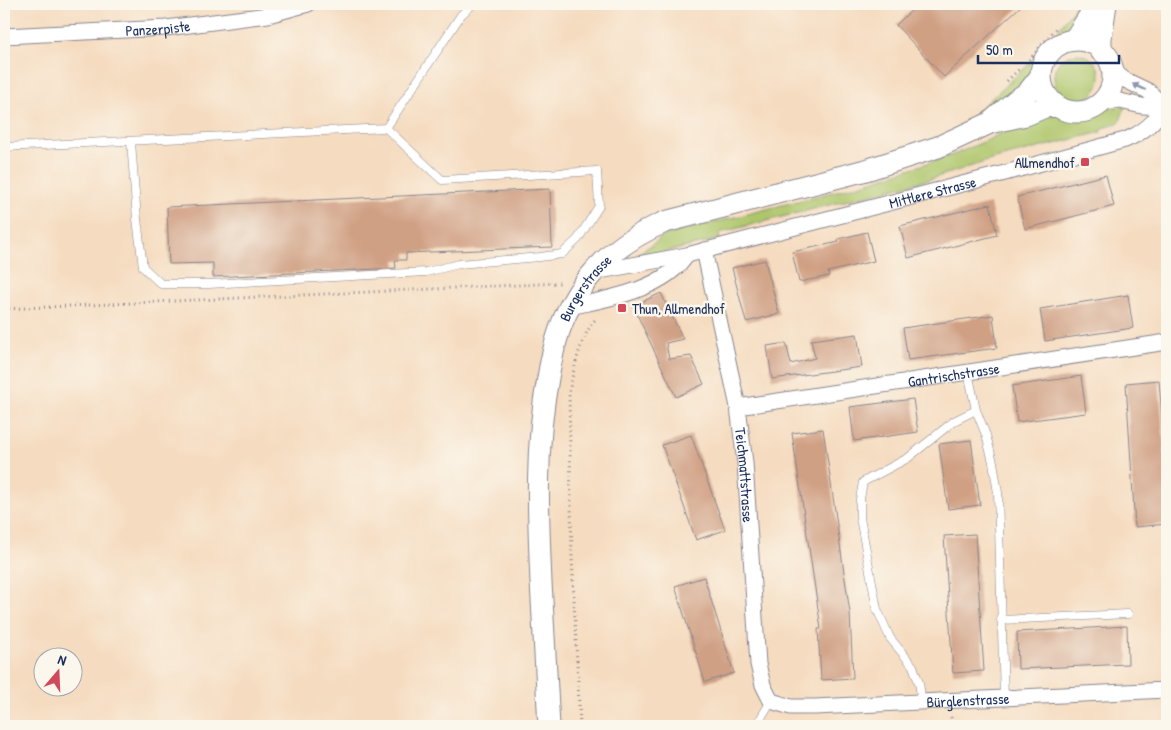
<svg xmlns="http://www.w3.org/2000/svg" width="1171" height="730" font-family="'Patrick Hand',sans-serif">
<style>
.green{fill:#aec66b;stroke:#647a64}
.building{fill:#d0a084}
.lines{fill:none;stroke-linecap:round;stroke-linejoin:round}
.lane-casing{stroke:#88858e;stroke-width:9}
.street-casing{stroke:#88858e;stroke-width:17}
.secondary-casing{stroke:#88858e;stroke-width:23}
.path{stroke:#88858e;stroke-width:3;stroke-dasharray:1 4;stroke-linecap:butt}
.lane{stroke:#fff;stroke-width:8}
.street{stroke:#fff;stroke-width:15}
.secondary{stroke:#fff;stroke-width:21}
.oneway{fill:#8d97ae}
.poi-dot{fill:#d1495b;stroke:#fbf7ec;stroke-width:2}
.labels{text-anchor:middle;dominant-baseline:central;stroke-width:5;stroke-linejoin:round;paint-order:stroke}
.street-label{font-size:15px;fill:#1b2f5e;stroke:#fbf7ec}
.poi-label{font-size:15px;fill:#1b2f5e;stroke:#fbf7ec;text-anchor:end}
</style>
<rect width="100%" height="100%" fill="#fbf7ec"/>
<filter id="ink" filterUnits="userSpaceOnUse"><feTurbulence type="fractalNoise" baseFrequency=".02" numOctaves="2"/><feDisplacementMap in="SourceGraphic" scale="10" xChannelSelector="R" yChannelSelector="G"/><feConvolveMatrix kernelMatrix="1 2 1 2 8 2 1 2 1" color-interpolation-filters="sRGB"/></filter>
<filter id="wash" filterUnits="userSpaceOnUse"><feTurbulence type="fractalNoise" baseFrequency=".0096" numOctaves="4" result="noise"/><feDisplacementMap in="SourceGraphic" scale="20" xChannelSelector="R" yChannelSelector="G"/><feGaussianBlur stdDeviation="1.12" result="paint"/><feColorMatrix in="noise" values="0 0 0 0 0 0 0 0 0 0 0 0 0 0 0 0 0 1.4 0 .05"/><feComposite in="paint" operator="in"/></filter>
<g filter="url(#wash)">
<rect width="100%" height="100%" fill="#f5dbbf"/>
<g class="green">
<path d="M1077,4H1087L1068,34L1055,40L1040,54L1032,75L1007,98L975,115L974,114L1026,67L1047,45Z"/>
<circle cx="1077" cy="77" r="23"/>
<path d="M1125,107L1119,123L1103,128L1101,132L991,160L927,180L719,233L720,239L637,259L635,256L666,235L856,186L953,155L988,140L1030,117L1051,113L1078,120L1092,117L1104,109Z"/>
</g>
<g id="blocks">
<g class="building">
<path d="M918,4H1023L944,77L896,25Z"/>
<path d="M1106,175L1114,206L1025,229L1017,197Z"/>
<path d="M550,189L552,247L406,253V260H395L396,268L213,277V263L169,264L167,207Z"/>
<path d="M990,204L997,235L908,258L900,226Z"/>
<path d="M867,232L874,261L828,272L829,276L799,282L792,252L839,242L838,239Z"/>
<path d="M765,260L779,314L746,322L732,268Z"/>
<path d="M661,293L683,339L666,343L669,359L691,356L704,384L676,397L633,306Z"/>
<path d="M1128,295L1133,328L1045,341L1040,309Z"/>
<path d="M993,315L997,348L908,360L903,328Z"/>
<path d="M857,334L862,367L772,379L767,346L786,343L791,364L815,358L811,340Z"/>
<path d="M1081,376L1086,413L1017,422L1012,386Z"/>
<path d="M1159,380L1166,473H1167V524L1135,527L1126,383Z"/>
<path d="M913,399L918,432L854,441L850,407Z"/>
<path d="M823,429L850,613L853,678L821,680L818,629H821L792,433Z"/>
<path d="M691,435L725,530L696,540L662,445Z"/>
<path d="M971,440L980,505L948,509L939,444Z"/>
<path d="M975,534L984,671L953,673L944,536Z"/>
<path d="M704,577L734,673L705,682L675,586Z"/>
<path d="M1127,626L1128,664L1018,669L1017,632Z"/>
</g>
</g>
</g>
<g filter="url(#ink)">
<use href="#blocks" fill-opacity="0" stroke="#88858e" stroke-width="1"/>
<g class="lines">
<defs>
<g id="lane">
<path d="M131,142L137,219L143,267L161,284H209L426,272L459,264L540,257L562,254L578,239L599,206L597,171L442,180L386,128"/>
<path d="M4,147L386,128L461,15L473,4"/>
<path d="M968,372L976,410L986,435L993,462L998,493L1004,698"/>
<path d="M1001,620L1128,614"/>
<path d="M922,702L919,683L913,666L890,638L877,609L860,518V499L863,482L908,458L954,421L976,410"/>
<path d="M756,726L771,701"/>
</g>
<g id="street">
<path id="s1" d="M4,36L166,28L268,15L308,4"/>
<path d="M1112,70L1125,80L1148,91L1164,106"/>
<path d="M1102,102L1120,101L1142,106L1167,107"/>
<path id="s2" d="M704,250L738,407L745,463L758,664L763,685L771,701L791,707H815L1167,690"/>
<path id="s3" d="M594,272L687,255L1005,173L1125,140C1143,133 1155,123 1164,106"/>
<path d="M569,307C607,299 664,290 687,255"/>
<path id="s4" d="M738,407L1167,342"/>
</g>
<g id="secondary">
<path d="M1074,40L1097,4"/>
<circle cx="1077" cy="76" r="36"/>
<path d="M1101,51V38L1106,4"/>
<path d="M992,121L1015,101L1028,92L1040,77"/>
<path id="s5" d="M549,726C546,678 544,630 541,582C538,514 535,446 548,378C552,353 558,328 570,306C591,267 624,239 665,222L866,170L938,147L990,123L1026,115L1045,107L1057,106"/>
</g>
</defs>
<use href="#lane" class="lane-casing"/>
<use href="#street" class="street-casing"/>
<use href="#secondary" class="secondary-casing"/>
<g class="path">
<path d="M1029,60L1057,27"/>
<path d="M1007,81L1019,69"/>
<path d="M4,309L560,283"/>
<path d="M951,717L952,726"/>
<path d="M580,726L572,557L569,393C573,372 581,334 596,319"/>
<path d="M650,726L745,722"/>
</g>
<use href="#lane" class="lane"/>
<use href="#street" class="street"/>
<use href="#secondary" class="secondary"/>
</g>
<defs><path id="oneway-solid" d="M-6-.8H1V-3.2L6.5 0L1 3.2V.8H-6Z" transform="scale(1.25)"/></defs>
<use class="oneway" href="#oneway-solid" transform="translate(1139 87) rotate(-155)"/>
</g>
<g class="poi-dot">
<rect x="1080" y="157" width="10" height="10" rx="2.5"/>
<rect x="617" y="303" width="10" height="10" rx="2.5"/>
</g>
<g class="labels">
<g class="street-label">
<text stroke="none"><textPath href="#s1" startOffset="154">Panzerpiste</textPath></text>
<text stroke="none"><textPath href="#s3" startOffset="348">Mittlere Strasse</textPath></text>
<text stroke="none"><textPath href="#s5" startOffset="448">Burgerstrasse</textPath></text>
<text stroke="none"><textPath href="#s4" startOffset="218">Gantrischstrasse</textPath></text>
<text stroke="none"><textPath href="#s2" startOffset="229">Teichmattstrasse</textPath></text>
<text stroke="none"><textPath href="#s2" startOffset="656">Bürglenstrasse</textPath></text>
</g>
<g class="poi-label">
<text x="1075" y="162">Allmendhof</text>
<text x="632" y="308" text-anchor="start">Thun, Allmendhof</text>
</g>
</g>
<rect width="1171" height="730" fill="none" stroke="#fbf7ec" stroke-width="20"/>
<g transform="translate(58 672) rotate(19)"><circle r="24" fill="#fbf7ec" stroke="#a1a7b3"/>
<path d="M0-4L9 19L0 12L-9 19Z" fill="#d1495b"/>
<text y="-8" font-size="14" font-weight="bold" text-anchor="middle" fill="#1b2f5e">N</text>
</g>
<path d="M978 55v8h141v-8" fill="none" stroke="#1b2f5e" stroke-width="2.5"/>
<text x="986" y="55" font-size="15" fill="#1b2f5e" stroke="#fbf7ec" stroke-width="4" paint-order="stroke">50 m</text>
</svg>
